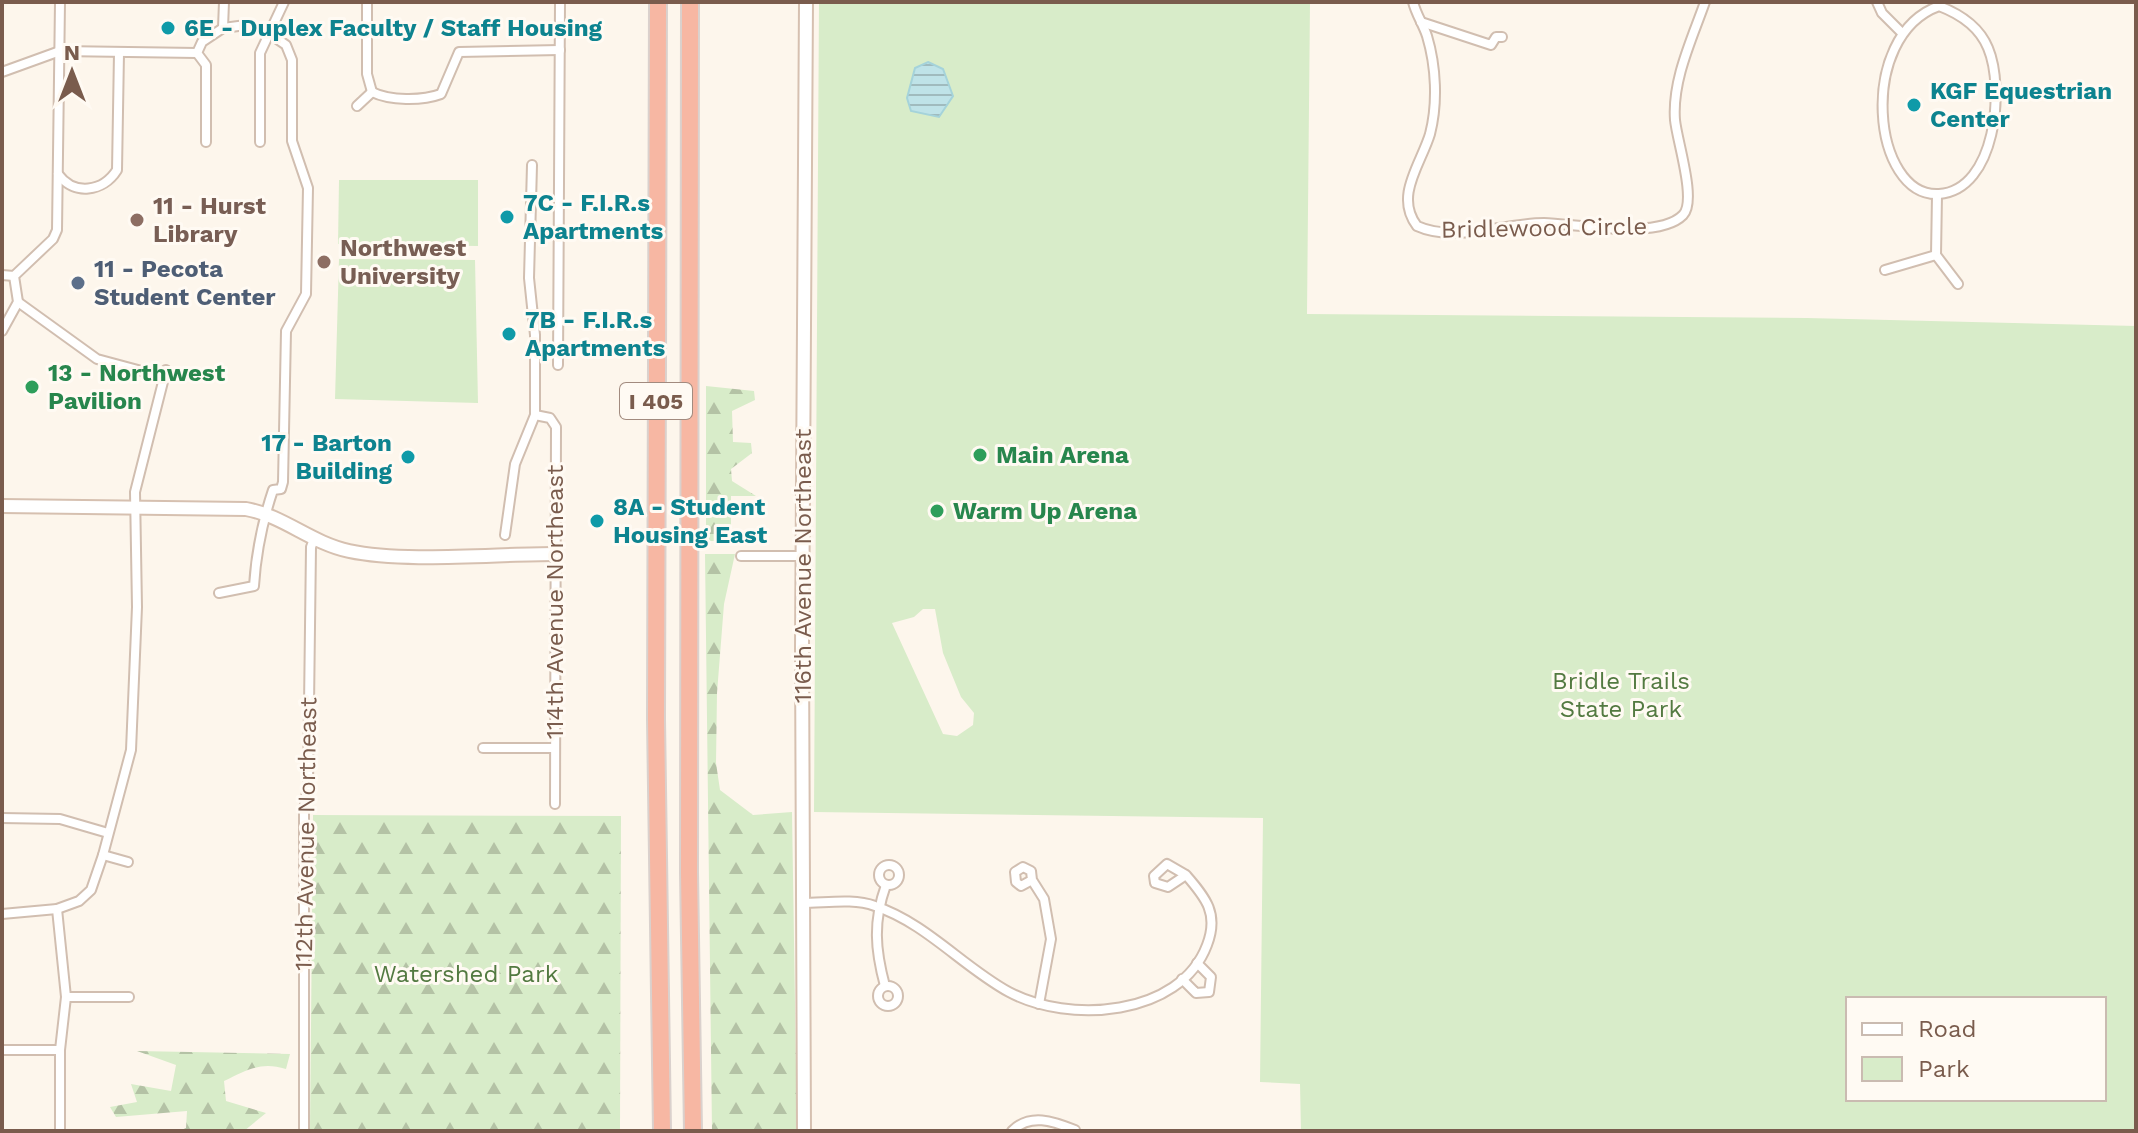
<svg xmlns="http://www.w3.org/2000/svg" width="2138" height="1133" font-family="'Work Sans',sans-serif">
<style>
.green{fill:#d8ecc9;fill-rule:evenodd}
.forest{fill:url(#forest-firs)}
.water{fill:url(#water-rules);stroke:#a5d3da;stroke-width:2}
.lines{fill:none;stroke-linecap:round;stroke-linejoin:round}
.street-casing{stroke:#d1beb0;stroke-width:12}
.secondary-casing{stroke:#d6c0b0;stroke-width:16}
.highway-casing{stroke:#dad1cd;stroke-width:20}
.street{stroke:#fff;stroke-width:8}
.secondary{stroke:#fff;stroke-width:12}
.highway{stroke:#f7b7a3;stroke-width:16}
.culture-dot{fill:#0f9aa8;stroke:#fffaf3;stroke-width:3}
.education-dot{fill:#8d6e63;stroke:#fffaf3;stroke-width:3}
.service-dot{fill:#5c6f8a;stroke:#fffaf3;stroke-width:3}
.leisure-dot{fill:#2e9e5b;stroke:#fffaf3;stroke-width:3}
.labels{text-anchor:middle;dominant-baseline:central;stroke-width:6;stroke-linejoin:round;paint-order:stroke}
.shield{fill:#fffaf3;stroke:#a28b7f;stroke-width:2}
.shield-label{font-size:22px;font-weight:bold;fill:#7a5c4d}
.culture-label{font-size:24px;font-weight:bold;fill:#0d838f;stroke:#fffaf3;text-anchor:start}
.education-label{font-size:24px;font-weight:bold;fill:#785e54;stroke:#fffaf3;text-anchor:start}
.street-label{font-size:24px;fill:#7a5c4d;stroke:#fffaf3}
.service-label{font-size:24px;font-weight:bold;fill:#4e5e75;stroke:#fffaf3;text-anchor:start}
.leisure-label{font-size:24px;font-weight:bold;fill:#27864d;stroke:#fffaf3;text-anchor:start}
.park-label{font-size:24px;fill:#537a41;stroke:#fffaf3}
</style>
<defs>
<pattern id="forest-firs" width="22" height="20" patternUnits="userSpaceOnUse" patternTransform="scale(2)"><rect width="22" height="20" fill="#d8ecc9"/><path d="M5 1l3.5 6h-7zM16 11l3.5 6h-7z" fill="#b4c2a5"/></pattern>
<pattern id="water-rules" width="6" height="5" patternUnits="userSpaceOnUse" patternTransform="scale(2)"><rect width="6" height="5" fill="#bfe3e8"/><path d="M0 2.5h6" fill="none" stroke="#a0bbbe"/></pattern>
</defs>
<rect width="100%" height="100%" fill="#fdf6ec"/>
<g class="green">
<path d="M819,2H1310L1307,314L1807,318L2136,326V1131H1301L1300,1084L1260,1082L1263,818L814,812ZM923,609H935L943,653L961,697L974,713L973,725L957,736L943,734L892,623L914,617ZM1848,999H2104V1099H1848Z"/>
<path d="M339,180H478V246L338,244Z"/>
<path d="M339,259L475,260L478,403L335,399Z"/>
</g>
<g class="forest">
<path d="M706,386L754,391L755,400L732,411L733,442L751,443L752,453L731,469L732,481L756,496H731V541H706Z"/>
<path d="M705,554H735L724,604L717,693L716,763L720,790L753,815L792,812L797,1131H712Z"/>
<path d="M313,815L621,816L620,1131H310Z"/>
<path d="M137,1051L290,1054L286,1069C261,1061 247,1070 224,1081L226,1101L266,1113L244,1131H179L186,1128L187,1111L116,1117L110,1107L137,1102L131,1084L171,1091L176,1065Z"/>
</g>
<path class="water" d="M928,62L943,69L953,96L939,117L911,111L907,98L915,68Z"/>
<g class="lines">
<defs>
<g id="street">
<path d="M367,2V74L372,92"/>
<path d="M1413,2C1416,14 1423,24 1427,36C1436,66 1438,103 1430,134C1421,164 1394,196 1417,226C1454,243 1505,223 1544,223C1577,224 1659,240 1683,215C1697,201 1677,141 1675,120C1672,80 1692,39 1705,2"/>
<path d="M1877,2L1882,13L1902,33"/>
<path d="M1939,6C1960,14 1979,26 1988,48C2005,88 1996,190 1939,194C1872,198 1856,36 1939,6Z"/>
<path d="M1421,22L1491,45L1496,37H1502"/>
<path d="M2,72L60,51L197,53"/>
<path d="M372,92C390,101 422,101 441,94L459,52L560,50"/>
<path d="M357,106L372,92"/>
<path d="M206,142V65L197,53L202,42L223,28L224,2"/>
<path d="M260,142V53L284,2"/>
<path d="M58,174C74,196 103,192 117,170L119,53"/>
<path d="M1937,195L1936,255L1958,284"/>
<path d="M1885,270L1936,255"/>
<path d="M2,275L14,276"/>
<path d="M18,302L97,359L164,377"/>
<path d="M2,331L18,302L14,276L53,239L57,230L60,2"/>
<path d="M558,365L560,2"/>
<path d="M535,415L550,418L556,427L555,804"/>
<path d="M505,535L515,464L535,415V335L529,278L532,165"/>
<path d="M741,556H803"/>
<path d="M219,593L254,586C256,553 262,523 273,490L281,489L283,482L286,331L306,294L308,188L292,141V60L286,45L261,28L246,25L223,28"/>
<path d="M483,748H555"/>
<path d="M2,818L60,819L108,833"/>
<path d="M103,855L128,862"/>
<circle cx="889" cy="875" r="10"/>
<path d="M1032,880L1021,886L1016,882L1015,872L1023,867L1031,871L1032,880L1044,899L1051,939L1039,1004"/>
<path d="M802,903C826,903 853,898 875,906C926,923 963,967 1009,992C1068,1024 1180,1017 1207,945C1219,914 1206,898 1186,875L1168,887L1155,883L1154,876L1167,864L1186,875"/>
<path d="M57,909L66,997L60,1050V1131"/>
<path d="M2,914L57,909L79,901L91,890L103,855L131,750L137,607L135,492L166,370"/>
<path d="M1182,979L1196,993L1209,992L1211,977L1197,963"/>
<circle cx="888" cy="996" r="10"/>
<path d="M885,986C875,949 873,921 886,885"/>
<path d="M66,997H129"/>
<path d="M2,1050H60"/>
<path d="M304,1131V810L308,786L311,547L314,539"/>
<path d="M1012,1131C1030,1113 1053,1121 1075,1130"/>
</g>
<g id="secondary">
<path d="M2,506L246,509C284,516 311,543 349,551C405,563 494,554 554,554"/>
<path d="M804,1131L802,649L806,2"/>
</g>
<g id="highway">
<path d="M658,2L656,719L662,1131"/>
<path d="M690,2L689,872L693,1131"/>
</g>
</defs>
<use href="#street" class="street-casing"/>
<use href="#secondary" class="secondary-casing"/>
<use href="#highway" class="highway-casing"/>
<use href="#street" class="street"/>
<use href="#secondary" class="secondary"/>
<use href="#highway" class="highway"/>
</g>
<g class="culture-dot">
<circle cx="168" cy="28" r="8"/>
<circle cx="1914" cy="105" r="8"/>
<circle cx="507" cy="217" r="8"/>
<circle cx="509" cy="334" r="8"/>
<circle cx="408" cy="457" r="8"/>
<circle cx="597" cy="521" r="8"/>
</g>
<g class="education-dot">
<circle cx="137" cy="220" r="8"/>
<circle cx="324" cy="262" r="8"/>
</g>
<circle class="service-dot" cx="78" cy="283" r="8"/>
<g class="leisure-dot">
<circle cx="32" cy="387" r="8"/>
<circle cx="980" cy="455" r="8"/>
<circle cx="937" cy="511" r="8"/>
</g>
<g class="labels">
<rect class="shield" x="620" y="383" width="72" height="36" rx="6"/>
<g class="shield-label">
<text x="656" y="401">I 405</text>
</g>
<g class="culture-label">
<text x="184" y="28">6E - Duplex Faculty / Staff Housing</text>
<text x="1930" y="91">KGF Equestrian<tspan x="1930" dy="28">Center</tspan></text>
<text x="523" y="203">7C - F.I.R.s<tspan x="523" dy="28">Apartments</tspan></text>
<text x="525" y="320">7B - F.I.R.s<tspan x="525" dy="28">Apartments</tspan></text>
<text x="392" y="443" text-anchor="end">17 - Barton<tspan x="392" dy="28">Building</tspan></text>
<text x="613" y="507">8A - Student<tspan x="613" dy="28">Housing East</tspan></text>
</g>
<g class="education-label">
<text x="153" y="206">11 - Hurst<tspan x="153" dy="28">Library</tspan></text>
<text x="340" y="248">Northwest<tspan x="340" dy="28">University</tspan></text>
</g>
<g class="street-label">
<text transform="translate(1544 228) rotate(-1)">Bridlewood Circle</text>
<text transform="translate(803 566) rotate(-90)">116th Avenue Northeast</text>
<text transform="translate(555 602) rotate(-90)">114th Avenue Northeast</text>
<text transform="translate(306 834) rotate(-89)">112th Avenue Northeast</text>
</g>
<g class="service-label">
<text x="94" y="269">11 - Pecota<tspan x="94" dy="28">Student Center</tspan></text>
</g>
<g class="leisure-label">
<text x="48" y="373">13 - Northwest<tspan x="48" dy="28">Pavilion</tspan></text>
<text x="996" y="455">Main Arena</text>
<text x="953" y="511">Warm Up Arena</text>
</g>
<g class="park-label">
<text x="1621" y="681">Bridle Trails<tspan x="1621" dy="28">State Park</tspan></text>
<text x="466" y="974">Watershed Park</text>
</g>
</g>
<rect width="2138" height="1133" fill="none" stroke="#7a5c4d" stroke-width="8"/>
<rect x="1846" y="997" width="260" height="104" fill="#fffaf3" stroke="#cabbb1" stroke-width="2"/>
<rect x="1862" y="1023" width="40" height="12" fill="#ffffff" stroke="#cabbb1" stroke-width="2"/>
<text x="1918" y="1037" font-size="24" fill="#7a5c4d">Road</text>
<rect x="1862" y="1057" width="40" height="24" fill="#d8ecc9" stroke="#cabbb1" stroke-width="2"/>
<text x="1918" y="1077" font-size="24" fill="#7a5c4d">Park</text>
<g transform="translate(72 72)" stroke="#fffaf3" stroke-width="6" paint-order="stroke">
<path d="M0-6L14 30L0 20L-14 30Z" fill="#7a5c4d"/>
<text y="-12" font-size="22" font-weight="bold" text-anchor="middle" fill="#7a5c4d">N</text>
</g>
</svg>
